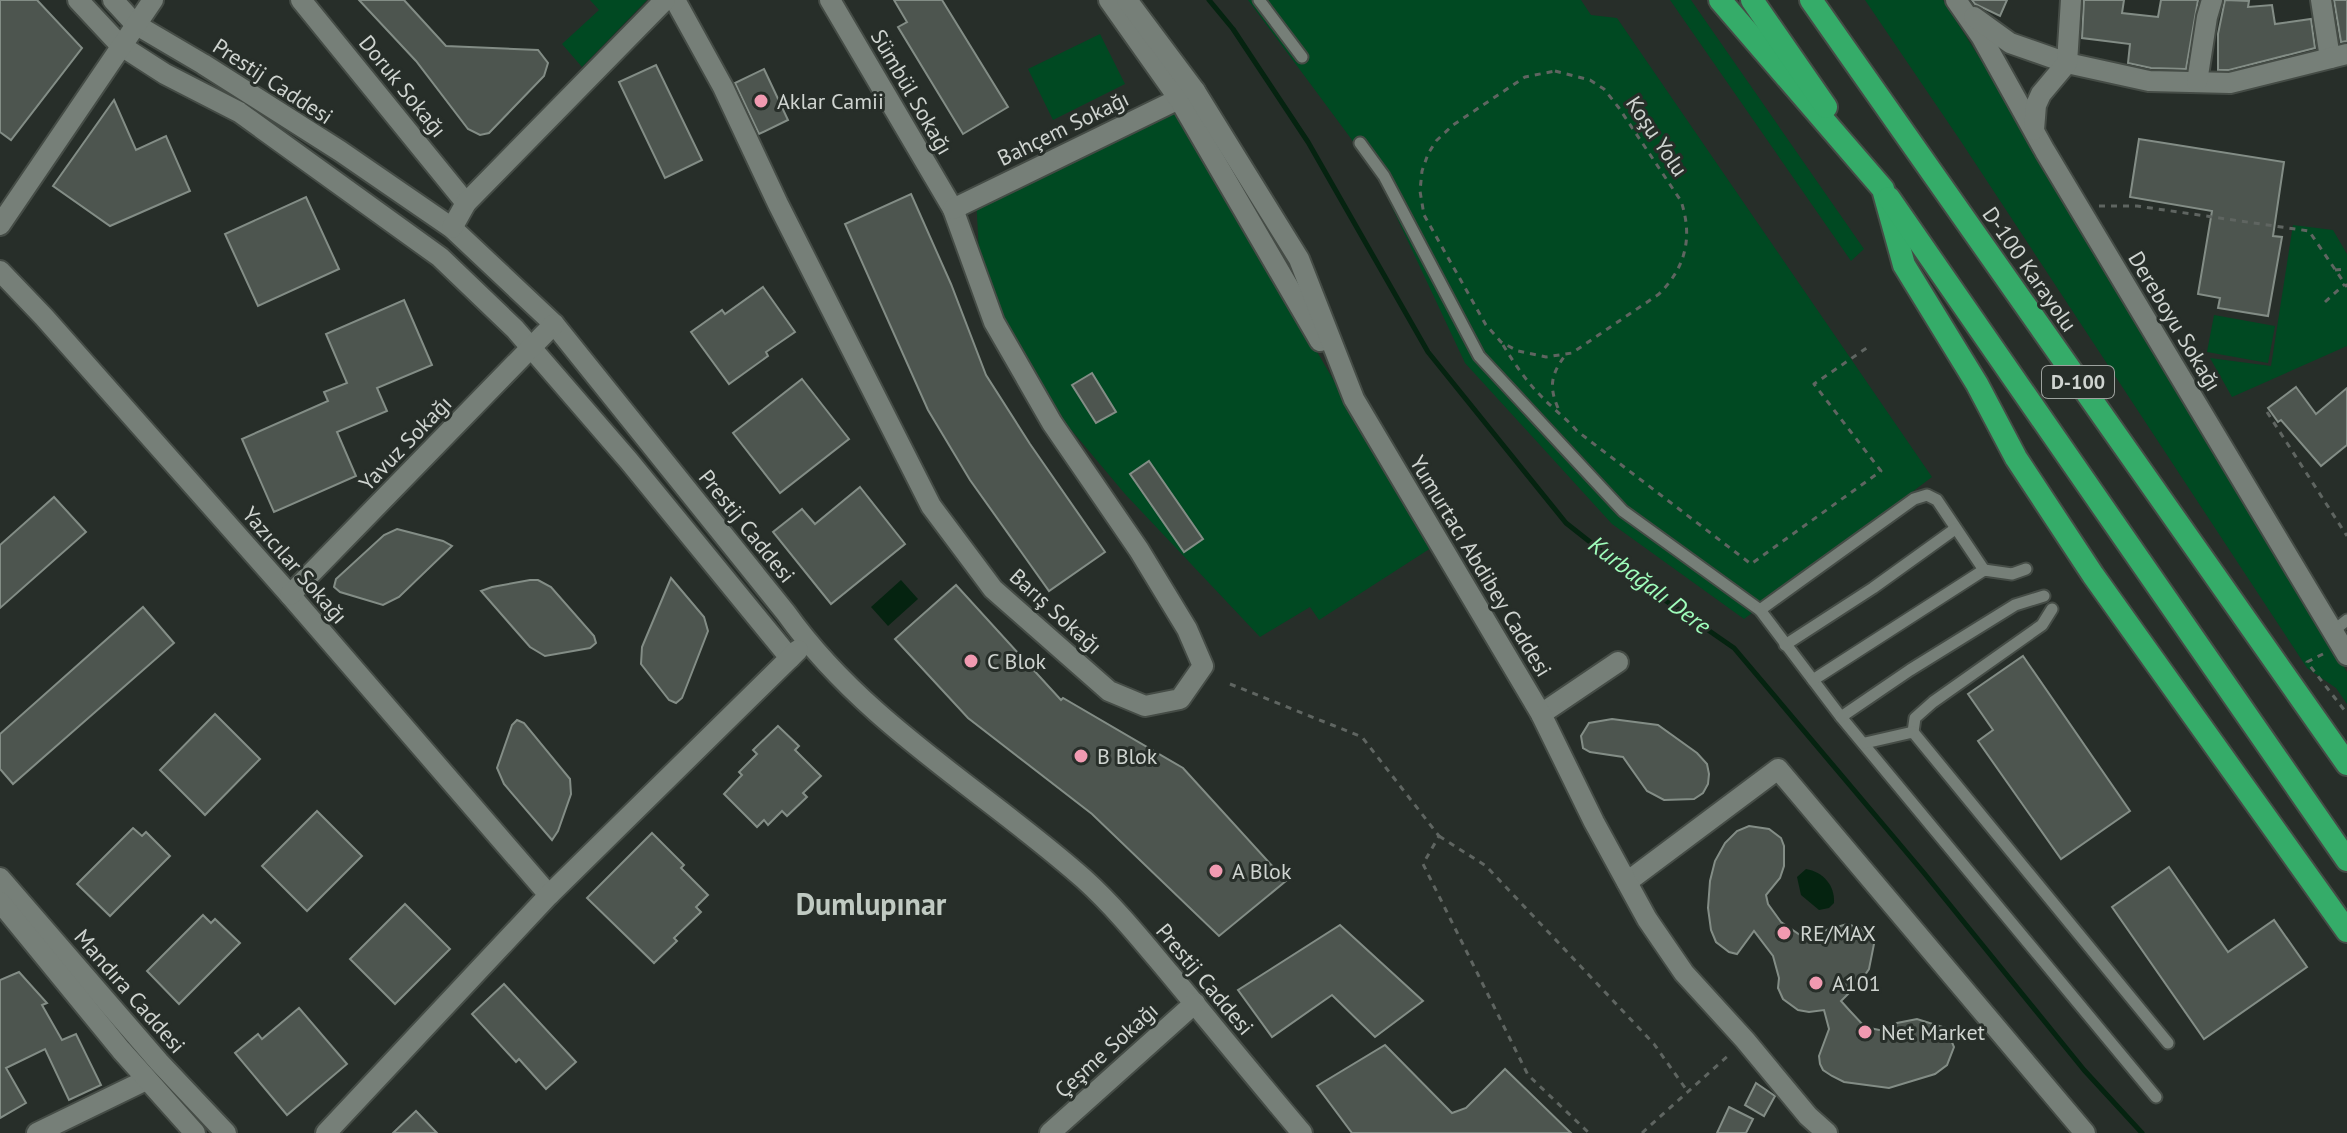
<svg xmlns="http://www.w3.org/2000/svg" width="2347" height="1133" font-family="'PT Sans',sans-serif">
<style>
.green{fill:#004922}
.water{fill:#052310}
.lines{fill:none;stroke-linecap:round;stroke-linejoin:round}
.stream{stroke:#052310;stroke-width:5}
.building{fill:#4d554f;stroke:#838d86;stroke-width:2}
.service-casing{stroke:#454c46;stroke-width:15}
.minor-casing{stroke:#454c46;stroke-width:24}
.secondary-casing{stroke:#454c46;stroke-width:24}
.trunk-casing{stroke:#454c46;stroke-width:26}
.path{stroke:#5f6561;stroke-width:3;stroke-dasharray:6 6;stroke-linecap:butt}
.service{stroke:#767f78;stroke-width:11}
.minor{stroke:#767f78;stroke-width:20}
.secondary{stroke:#767f78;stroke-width:20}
.trunk{stroke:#35ac69;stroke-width:22}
.poi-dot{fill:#f19ab1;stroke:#272e29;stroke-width:3}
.labels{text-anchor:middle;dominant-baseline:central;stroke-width:6;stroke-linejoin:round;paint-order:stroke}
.shield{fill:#272e29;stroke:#9da29e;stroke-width:2}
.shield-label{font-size:20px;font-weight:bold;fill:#cfd4d0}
.street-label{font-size:22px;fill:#cfd4d0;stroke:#272e29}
.poi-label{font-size:22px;fill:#cfd4d0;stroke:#272e29;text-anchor:start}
.water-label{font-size:24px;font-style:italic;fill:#9ffdbb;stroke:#272e29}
.district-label{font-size:30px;font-weight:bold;fill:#c0cac2;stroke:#272e29}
</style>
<rect width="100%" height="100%" fill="#272e29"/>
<g class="green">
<path d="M590,0H647L582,67L562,44L599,10Z"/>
<path d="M1248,0H1581L1591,15L1617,18L1932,477L1744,619L1612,524L1465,363L1375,171Z"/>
<path d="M1670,0H1691L1864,249L1851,261Z"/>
<path d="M1865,0H1943L2032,141L2347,672V704L2336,688L2307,668L1960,140Z"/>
<path d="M1100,34L1125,84L1053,120L1028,69Z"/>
<path d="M1175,107L1431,548L1319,620L1310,607L1260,637L1125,494L1021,370L980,270L976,197Z"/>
<path d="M2293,225L2333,230L2347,254V346L2232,397L2210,358L2271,366Z"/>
<path d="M2214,315L2275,326L2268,363L2207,352Z"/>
</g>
<g class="water">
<path d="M901,580L918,599L888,626L871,607Z"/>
<path d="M1806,869C1823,872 1835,885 1834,903L1829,908L1819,910L1801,895L1797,877Z"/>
</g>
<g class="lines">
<path class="stream" d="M1209,0L1233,29L1308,142L1428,352L1566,523L1656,594L1734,648L1924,873L2084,1070L2142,1133"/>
</g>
<g class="building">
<path d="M0,0H37L82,48L11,140L0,132Z"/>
<path d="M359,0H404L446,46L538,50L548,63L544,76L489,133L480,135L468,129L416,61Z"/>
<path d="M894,0H942L1008,107L963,134L898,27L907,22Z"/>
<path d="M1972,0H2007L2000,16L1975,4Z"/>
<path d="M2084,0H2124L2122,13L2158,17L2161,0H2198L2186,69L2151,68L2128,63L2130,44L2082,38Z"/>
<path d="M2225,0L2249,1L2248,7L2272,5L2275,24L2311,19L2315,48L2229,70H2218V34Z"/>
<path d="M2334,0H2347V41L2341,42Z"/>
<path d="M656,65L702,160L665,178L619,82Z"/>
<path d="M764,69L788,120L759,134L735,83Z"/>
<path d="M114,100L136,150L166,136L190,191L110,226L53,186Z"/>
<path d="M2139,139L2284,162L2273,236L2282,237L2268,316L2218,308L2220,298L2198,294L2212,211L2130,197Z"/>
<path d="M911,194L951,284L986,375L1030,444L1105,552L1049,591L970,480L928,410L845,224Z"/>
<path d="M306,197L339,269L258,306L225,234Z"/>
<path d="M763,287L795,332L766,352L768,356L729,384L691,332L722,310L725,314Z"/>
<path d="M404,300L432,365L377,388L387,411L337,432L356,476L274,512L242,439L328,401L324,392L347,383L326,334Z"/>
<path d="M1092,373L1116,412L1096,423L1072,385Z"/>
<path d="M802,379L849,439L780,493L733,433Z"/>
<path d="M2296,387L2316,414L2347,388V445L2321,466L2281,420L2278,422L2268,408Z"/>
<path d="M1149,461L1203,539L1184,552L1130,474Z"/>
<path d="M860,487L905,544L831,604L773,532L802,509L815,524Z"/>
<path d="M54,497L86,532L0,608V545Z"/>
<path d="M397,529L443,541L452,546L399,597L383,605L340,592L334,587L336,579L384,535Z"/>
<path d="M671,578L704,617L708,631L682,698L676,703L669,700L641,664L642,647Z"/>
<path d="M530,580H538L551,587L594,636L596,643L590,648L545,656L530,647L481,591L492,587Z"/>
<path d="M956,585L1061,700L1063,698L1183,768L1286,881L1219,936L1092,814L968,718L895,639Z"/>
<path d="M143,607L174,643L13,784L0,769V734Z"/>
<path d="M2023,656L2130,811L2061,859L1978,741L1993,730L1968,694Z"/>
<path d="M215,714L260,759L205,815L160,770Z"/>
<path d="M1612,719L1658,725L1697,753L1707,764L1709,774L1708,784L1703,793L1694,799L1664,800L1647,791L1623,757L1590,752L1583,748L1581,736L1589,723Z"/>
<path d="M517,720L524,723L570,779L571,794L558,831L552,840L504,784L497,768L512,725Z"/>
<path d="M778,726L799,746L795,750L821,776L803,793L807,797L787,816L782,811L768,825L764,820L757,827L724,794L742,775L739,772L757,754L753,750Z"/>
<path d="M317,811L362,856L307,911L262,866Z"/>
<path d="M1749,826L1769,829L1781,838L1784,846V866L1780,878L1766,895L1768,904L1781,922L1806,939L1816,933L1847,924L1860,928L1868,934L1874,944L1869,969L1860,982L1841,1001L1850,1011L1865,1027L1884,1031L1897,1023L1917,1019L1946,1028L1954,1047L1947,1065L1935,1074L1889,1088L1844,1082L1832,1076L1823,1070L1820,1064L1819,1056L1829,1029L1824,1010L1809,1012L1798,1010L1783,999L1778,988L1779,978L1773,956L1754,931L1737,954L1729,952L1716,942L1711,930L1708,908L1710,881L1715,861L1725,843L1737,831Z"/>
<path d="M133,828L142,836L146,832L170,856L110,916L77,884Z"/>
<path d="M652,833L684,865L681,868L708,895L696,907L701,912L674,938L677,941L654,963L587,898Z"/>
<path d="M2169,867L2228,952L2274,920L2307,967L2204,1039L2112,907Z"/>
<path d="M405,904L450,949L395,1004L350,959Z"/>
<path d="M203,915L211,923L215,919L240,943L179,1004L147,971Z"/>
<path d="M1340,925L1423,1001L1375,1037L1332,995L1272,1037L1238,990Z"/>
<path d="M19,972L47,1003L42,1005L62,1040L76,1034L101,1085L69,1100L45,1049L6,1068L26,1103L0,1118V980Z"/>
<path d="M504,984L576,1062L546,1089L519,1059L516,1062L472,1014Z"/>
<path d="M299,1008L347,1064L287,1115L235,1053L258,1034L262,1039Z"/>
<path d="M1385,1045L1452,1113L1466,1108L1505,1069L1571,1133H1352L1317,1086Z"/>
<path d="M1756,1083L1775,1096L1764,1116L1745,1105Z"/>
<path d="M1729,1107L1753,1119L1746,1133H1717Z"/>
<path d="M416,1111L437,1133H393Z"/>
</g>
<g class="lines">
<defs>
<g id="service">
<path d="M1259,0L1302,57"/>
<path d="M1360,143L1384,176L1479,356L1623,511L1760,610L1841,717L2156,1097"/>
<path d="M1760,610L1914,499L1927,495L1937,500L1984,570"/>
<path d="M2332,632L2347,620"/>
<path d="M1785,645L1873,588L1955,529"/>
<path d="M1813,680L1984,570L2012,574L2026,569"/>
<path d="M1841,717L1910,670L2015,605L2044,596"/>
<path d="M1913,732L1915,718L1933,702L2042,625L2052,609"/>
<path d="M1865,743L1913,732L2168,1043"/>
</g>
<g id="minor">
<path d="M78,0L120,45L165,74L239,112L440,257L515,329L629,461L790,658"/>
<path d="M113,0L135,24L203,64L340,151L452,228L554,324L786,613C864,723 985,791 1084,879C1116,908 1143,942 1170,974C1214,1027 1257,1080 1302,1133"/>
<path d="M301,0L466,203"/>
<path d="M675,0L723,87L778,204L931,506L993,589L1109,691L1145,706L1180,699L1203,666L1187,629L1139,550L1052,423L994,322L953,209L830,0"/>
<path d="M1956,0L1981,36L2045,151L2347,655"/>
<path d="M2321,0L2330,58"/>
<path d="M1974,17L2010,43L2067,63L2149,81L2230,83L2347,54"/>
<path d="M2197,82L2207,17L2212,0"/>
<path d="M2034,130L2036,105L2041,94L2067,63L2071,0"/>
<path d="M953,209L1195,91"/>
<path d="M0,225L153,0"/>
<path d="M452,228L466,203L665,0"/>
<path d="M0,271L44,317L290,595L549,895"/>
<path d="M290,595L554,324"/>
<path d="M1541,714L1618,662"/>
<path d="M1627,882L1778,769L2085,1133"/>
<path d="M37,1133L146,1080"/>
<path d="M326,1133L549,895L798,650"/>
<path d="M1050,1133L1195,1003"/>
</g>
<g id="secondary">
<path d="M1109,0L1179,99L1320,341"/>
<path d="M1127,0L1195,91L1299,259L1354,399L1541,714L1594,822L1647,919L1684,973L1745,1040L1808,1116L1827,1133"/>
<path d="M0,878L159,1062L226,1133"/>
<path d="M0,902L121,1050L195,1133"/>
</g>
<g id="trunk">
<path d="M1720,0L1883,189L1904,265L1977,384L2016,458L2093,575L2347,931"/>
<path d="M1752,0L1826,107"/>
<path d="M1811,0L2347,764"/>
<path d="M1889,198L2347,860"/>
</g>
</defs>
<use href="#service" class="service-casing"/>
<use href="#minor" class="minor-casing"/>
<use href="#secondary" class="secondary-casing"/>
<use href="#trunk" class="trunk-casing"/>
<g class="path">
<path d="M1555,71L1590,80L1604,89L1619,108L1681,201C1693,237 1686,267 1659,294L1572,353L1546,357L1518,351L1501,342L1486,325L1424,215L1420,191L1422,171L1428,154L1436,141L1453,125L1525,77Z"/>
<path d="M2099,206H2137L2309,231L2347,287"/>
<path d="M2335,270L2347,269"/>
<path d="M2325,302L2345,284"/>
<path d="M1503,345C1514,363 1526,381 1541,396C1552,408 1566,418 1577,431L1751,564L1881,471L1814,384L1871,345"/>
<path d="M1558,408C1548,385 1552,373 1566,354"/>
<path d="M2267,412L2347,536"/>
<path d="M2323,654L2307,662L2345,711"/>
<path d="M1230,684L1362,737L1439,836L1423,864L1528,1075L1589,1133"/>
<path d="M1439,836L1486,866L1654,1044L1688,1092"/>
<path d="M1642,1133L1731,1053"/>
</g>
<use href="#service" class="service"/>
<use href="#minor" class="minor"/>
<use href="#secondary" class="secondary"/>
<use href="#trunk" class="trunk"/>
</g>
<g class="poi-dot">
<circle cx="761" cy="101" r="8"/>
<circle cx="971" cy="661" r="8"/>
<circle cx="1081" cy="756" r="8"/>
<circle cx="1216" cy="871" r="8"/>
<circle cx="1784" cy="933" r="8"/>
<circle cx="1816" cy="983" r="8"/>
<circle cx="1865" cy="1032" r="8"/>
</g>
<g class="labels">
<rect class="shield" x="2042" y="366" width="72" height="32" rx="6"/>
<g class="shield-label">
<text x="2078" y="382">D-100</text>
</g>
<g class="street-label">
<text transform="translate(273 81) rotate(33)">Prestij Caddesi</text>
<text transform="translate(403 86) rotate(51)">Doruk Sokağı</text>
<text transform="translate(912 92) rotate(60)">Sümbül Sokağı</text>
<text transform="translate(1063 128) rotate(-26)">Bahçem Sokağı</text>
<text transform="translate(1657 136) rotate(56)">Koşu Yolu</text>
<text transform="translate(2030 269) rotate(55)">D-100 Karayolu</text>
<text transform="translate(2175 321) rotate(59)">Dereboyu Sokağı</text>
<text transform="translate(405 443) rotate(-46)">Yavuz Sokağı</text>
<text transform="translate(747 526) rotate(51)">Prestij Caddesi</text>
<text transform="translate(295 565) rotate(49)">Yazıcılar Sokağı</text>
<text transform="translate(1481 566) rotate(59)">Yumurtacı Abdibey Caddesi</text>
<text transform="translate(1056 611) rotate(42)">Barış Sokağı</text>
<text transform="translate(1205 979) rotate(50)">Prestij Caddesi</text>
<text transform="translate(130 991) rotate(49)">Mandıra Caddesi</text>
<text transform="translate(1106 1050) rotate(-42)">Çeşme Sokağı</text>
</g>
<g class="poi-label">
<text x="777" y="101">Aklar Camii</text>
<text x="987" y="661">C Blok</text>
<text x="1097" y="756">B Blok</text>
<text x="1232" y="871">A Blok</text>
<text x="1800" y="933">RE/MAX</text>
<text x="1832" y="983">A101</text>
<text x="1881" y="1032">Net Market</text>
</g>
<g class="water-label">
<text transform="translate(1650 585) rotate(37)">Kurbağalı Dere</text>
</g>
<g class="district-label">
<text x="871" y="903">Dumlupınar</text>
</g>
</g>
</svg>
